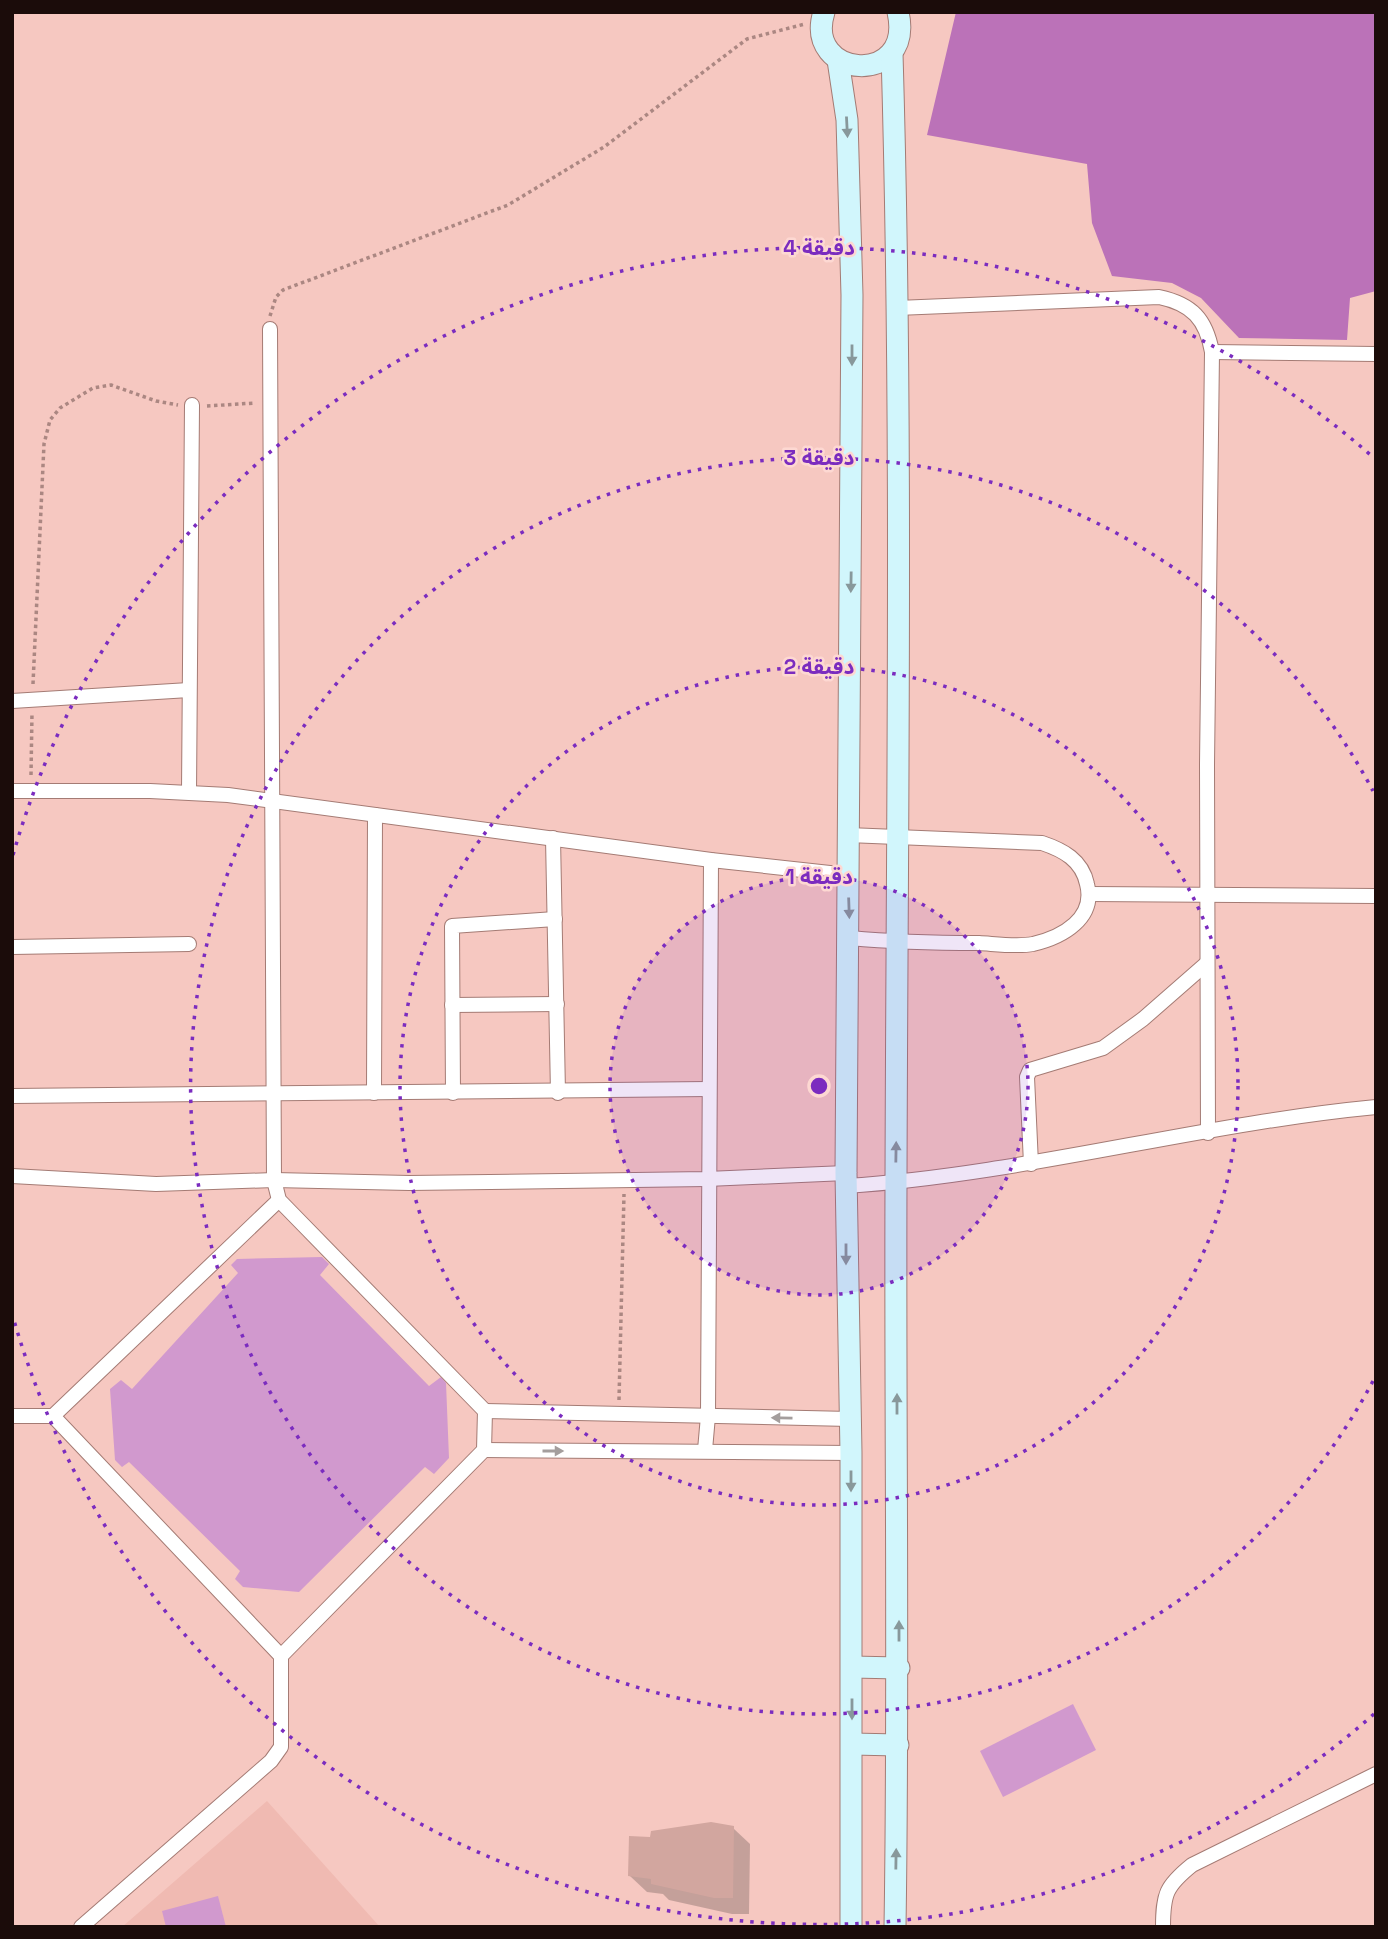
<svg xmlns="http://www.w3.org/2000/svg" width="1388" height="1939" font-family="'Space Grotesk','Noto Sans Arabic',sans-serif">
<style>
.built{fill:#f0bab2}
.green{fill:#d199ce}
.forest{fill:#bb72b8}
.shadow{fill:#0003}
.building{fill:#d2a69f}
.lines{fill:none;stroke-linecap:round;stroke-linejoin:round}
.minor-casing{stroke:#a47b74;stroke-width:16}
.secondary-casing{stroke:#a47b74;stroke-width:23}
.path{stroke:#ab8782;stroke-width:3.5;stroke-dasharray:3.5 3.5;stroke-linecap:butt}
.minor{stroke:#fff;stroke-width:14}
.secondary{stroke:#d1f6fc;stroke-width:21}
.oneway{fill:#88989b}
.oneway2{fill:#a49e9d}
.ring{fill:none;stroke:#7b2cbf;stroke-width:3.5;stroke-dasharray:3.5 7}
.centre{fill:#7b2cbf;stroke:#fdd8d2;stroke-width:3.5}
.ring-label{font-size:21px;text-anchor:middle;font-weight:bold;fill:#7b2cbf;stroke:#fdd8d2;stroke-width:5;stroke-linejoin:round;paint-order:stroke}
</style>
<rect width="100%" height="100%" fill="#f6c8c1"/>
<path class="built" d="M267,1801L380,1927H122Z"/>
<g class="green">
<path d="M322,1257L329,1264L320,1275L429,1386L441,1377L446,1383L449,1458L434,1474L425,1467L299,1592L243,1587L235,1579L240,1571L129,1462L122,1467L115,1460L110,1389L121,1380L132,1389L238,1273L231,1265L237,1259Z"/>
<path d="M1073,1704L1096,1750L1003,1797L980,1751Z"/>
<path d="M218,1896L226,1927H166L162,1911Z"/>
</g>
<path class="forest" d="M956,12H1376V291L1350,298L1347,340L1239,338L1201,298L1172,283L1112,276L1092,223L1087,164L927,135Z"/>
<path class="shadow" d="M733,1828L750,1844L749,1914H732L669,1900L663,1894L647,1892L630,1876L652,1839Z"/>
<path class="building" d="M711,1822L734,1826L733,1898H714L651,1884V1879L628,1876L629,1836L650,1837L651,1831Z"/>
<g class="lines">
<defs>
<g id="minor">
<path d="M897,308L1159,297C1192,304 1206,319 1212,352L1207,765L1208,1133"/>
<path d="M270,329L274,1180L279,1200L485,1411L484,1450L281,1656"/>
<path d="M1212,352L1376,354"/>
<path d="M12,701L189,690"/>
<path d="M12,791H150L228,795L711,860L848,875"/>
<path d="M189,792L192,405"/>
<path d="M848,835L1042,843C1063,850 1082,860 1087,884C1096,918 1063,937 1033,944C1017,947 996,944 979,943C936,943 893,942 850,938"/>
<path d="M553,838L558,1093"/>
<path d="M1090,894L1376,896"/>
<path d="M12,947L189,944"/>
<path d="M452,1005L557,1004"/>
<path d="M374,1093L375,815"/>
<path d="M453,1093L452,926L555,919"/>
<path d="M12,1096L709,1089"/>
<path d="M1031,1164L1027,1077L1030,1070L1103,1048L1143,1019L1207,963"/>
<path d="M12,1176L156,1184L274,1180L409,1183L707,1179L846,1173"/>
<path d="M846,1186C1025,1174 1198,1124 1376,1107"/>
<path d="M485,1411L850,1419"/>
<path d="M12,1416H53L281,1656V1747L271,1761L81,1927"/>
<path d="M53,1416L279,1200"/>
<path d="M484,1450L851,1453"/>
<path d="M705,1450L708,1416L711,860"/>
<path d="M1163,1927C1163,1894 1166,1886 1192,1865L1376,1774"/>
</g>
<g id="secondary">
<path d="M824,12C803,79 915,88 898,12"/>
<path d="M892,53C903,430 897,807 896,1183C895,1431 899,1679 895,1927"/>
<path d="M838,60L847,120L852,295L846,1173L851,1453V1927"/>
<path d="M852,1667L899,1668"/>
<path d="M852,1744L898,1745"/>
</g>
</defs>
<use href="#minor" class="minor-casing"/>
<use href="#secondary" class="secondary-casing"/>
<g class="path">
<path d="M270,316L276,297L283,290L508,205L604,147L747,39L805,24"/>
<path d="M207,406L255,403"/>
<path d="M33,684L44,444L50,420L60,408L93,388L111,385L156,401L178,405"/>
<path d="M31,775L32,713"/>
<path d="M619,1400L624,1194"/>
</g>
<use href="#minor" class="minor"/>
<use href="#secondary" class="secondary"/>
</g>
<defs><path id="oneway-solid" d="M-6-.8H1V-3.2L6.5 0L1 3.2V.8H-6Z" transform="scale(1.75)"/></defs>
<g class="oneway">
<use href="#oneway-solid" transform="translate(847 127) rotate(87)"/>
<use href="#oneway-solid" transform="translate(852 355) rotate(90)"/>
<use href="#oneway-solid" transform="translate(851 582) rotate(91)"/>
<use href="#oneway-solid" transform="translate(849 908) rotate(88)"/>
<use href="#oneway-solid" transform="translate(896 1152) rotate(-89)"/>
<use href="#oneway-solid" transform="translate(846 1254) rotate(90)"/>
<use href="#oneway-solid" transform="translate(897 1404) rotate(-90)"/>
<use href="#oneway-solid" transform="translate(851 1481) rotate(90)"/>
<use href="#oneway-solid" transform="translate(899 1631) rotate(-90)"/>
<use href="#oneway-solid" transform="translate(852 1709) rotate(90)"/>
<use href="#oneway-solid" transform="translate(896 1859) rotate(-89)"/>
</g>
<g class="oneway2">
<use href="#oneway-solid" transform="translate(782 1418) rotate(-179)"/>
<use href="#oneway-solid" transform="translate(553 1451)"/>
</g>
<circle cx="819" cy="1086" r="209" fill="#7b2cbf" fill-opacity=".12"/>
<g class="ring">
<circle cx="819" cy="1086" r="209"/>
<circle cx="819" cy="1086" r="419"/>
<path d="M1373 1381A628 628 0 1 1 1373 791"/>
<path d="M1374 1714A838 838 0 0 1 13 1317M13 855A838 838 0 0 1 1374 458"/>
</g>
<circle cx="819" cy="1086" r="10" class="centre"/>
<g class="ring-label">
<text x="819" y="255">4 دقيقة</text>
<text x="819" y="465">3 دقيقة</text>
<text x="819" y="674">2 دقيقة</text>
<text x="819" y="884">1 دقيقة</text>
</g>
<rect width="1388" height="1939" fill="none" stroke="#1b0c0a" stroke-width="28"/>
</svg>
